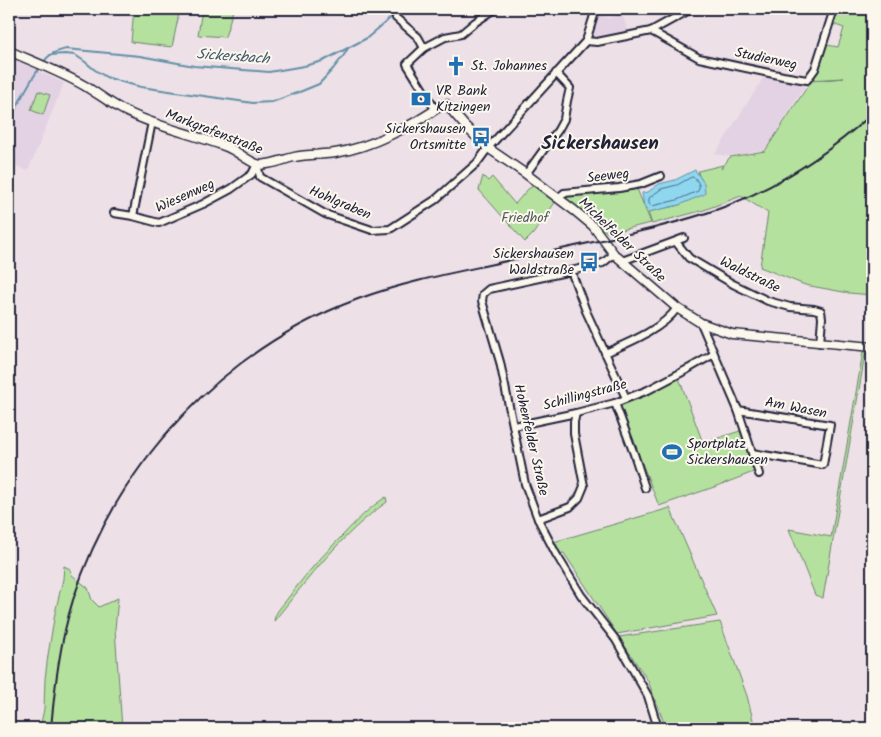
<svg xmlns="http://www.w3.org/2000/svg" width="881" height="737" font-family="Kalam,sans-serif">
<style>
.built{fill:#e3d2e3}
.green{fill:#b5e19f;stroke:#6c826d}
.water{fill:#8ed7ef;stroke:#638fa7}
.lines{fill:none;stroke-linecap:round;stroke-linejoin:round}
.shore{stroke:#4d6a83;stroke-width:1}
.stream{stroke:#638fa7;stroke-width:2}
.minor-casing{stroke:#22223b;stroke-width:10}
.tertiary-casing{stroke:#22223b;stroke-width:11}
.minor{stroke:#fbf7ec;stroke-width:6}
.tertiary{stroke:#fbf7ec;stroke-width:8}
.rail{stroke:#22223b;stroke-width:2}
.labels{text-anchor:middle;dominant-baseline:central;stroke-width:4;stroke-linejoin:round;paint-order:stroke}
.street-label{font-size:14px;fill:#22223b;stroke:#fbf7ec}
.poi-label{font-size:14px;fill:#22223b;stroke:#fbf7ec;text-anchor:start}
.park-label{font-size:14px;fill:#4e5b59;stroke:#fbf7ec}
.water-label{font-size:15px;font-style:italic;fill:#425871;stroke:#fbf7ec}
.district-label{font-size:19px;font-weight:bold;fill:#22223b;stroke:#fbf7ec}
</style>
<rect width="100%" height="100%" fill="#ede1e7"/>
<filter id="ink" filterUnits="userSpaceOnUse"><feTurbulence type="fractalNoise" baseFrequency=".02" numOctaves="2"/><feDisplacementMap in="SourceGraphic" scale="10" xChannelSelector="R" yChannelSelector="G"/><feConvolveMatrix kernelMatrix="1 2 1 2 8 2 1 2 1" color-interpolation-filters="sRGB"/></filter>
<g filter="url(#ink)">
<g class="built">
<path d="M622,14L629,33L597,40L594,39L592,32L597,15L609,18Z"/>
<path d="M9,57L32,67L42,73L64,83L28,171L9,163Z"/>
<path d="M765,75L807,83L765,150L728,156L715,154Z"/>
</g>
<g class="green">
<path d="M134,9H180L172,47L131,42Z"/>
<path d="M202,9H229L233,10L225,37L198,35Z"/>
<path d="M835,9H872V295L849,293L805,285L760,267L768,213L741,196L704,210L652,224L648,212L679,205L689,200L704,183L699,176L698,171L723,165L721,169L730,157L765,151L811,81L844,78L807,80L815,69L822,44L838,47L844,28L830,23Z"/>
<path d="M38,91L50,95L43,115L31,110Z"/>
<path d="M483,176L488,181L492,177L515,204L528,189L537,184L556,201L533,234L525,242L479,190Z"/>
<path d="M637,189L651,223L608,233L565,202L566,196L621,192Z"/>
<path d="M863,352H872V355H865L823,598L815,595L789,529L831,537Z"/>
<path d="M679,378L703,443L740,431L756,471L720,485L659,506L619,405Z"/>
<path d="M386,497L387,502C342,533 308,579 274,621C275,612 282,606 288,598C304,576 323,555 343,535C356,521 370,507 386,497Z"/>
<path d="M670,508L717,616L617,634L564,553L556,554L550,543Z"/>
<path d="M64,566L70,569L72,575L88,588L92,600L99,607L118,598L115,629L122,728H40L44,709L45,679L48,655L55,613L63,579Z"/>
<path d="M720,622L747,696L755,728H666L648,681L619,637Z"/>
</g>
<path class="water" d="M695,170L704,183L705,194L679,205L649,212L644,206L642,193L648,192L659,184L675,180Z"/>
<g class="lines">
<path class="shore" d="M692,177L695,178C698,182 701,186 698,191L677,200L652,206L649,204V198L661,189L677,185Z"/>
<g class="stream">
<path d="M50,55L65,54L75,55L84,61L95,70L106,77L122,82L141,87L253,103L272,102L302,91L319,84L333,69L344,55L348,48"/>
<path d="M43,63C50,53 55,52 66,49L140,56L194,66L269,72L304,66L323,61L367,38L401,9"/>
<path d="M9,125C18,102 26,87 40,67"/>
</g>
<defs>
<g id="minor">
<path d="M396,18L418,37L424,48L407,64L435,109"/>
<path d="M651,31L699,58L783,76L807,80L815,69L834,9"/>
<path d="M586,41L597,42L651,31L691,9"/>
<path d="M424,48L445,37L461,34L474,23L495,9"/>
<path d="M257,164L260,177L325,214L372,230L390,229L435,200L477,163L488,148L586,41L596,9"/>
<path d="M526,174L558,130L564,119L567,101L570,88L556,73"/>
<path d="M558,198L564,193L619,188L641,184L661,176"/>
<path d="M114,213L133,216L159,223L203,204L231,189L252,174L257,164"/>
<path d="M133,216L152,122"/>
<path d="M676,242L689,258L733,284L768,301L790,307L814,309L821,311L822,318L820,343"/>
<path d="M614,254L603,263L571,271L489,289L483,294L482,301L500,362L525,484L538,519L556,554L581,595L616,640L648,696L658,728"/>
<path d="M622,261L684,238"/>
<path d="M571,271L586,311L626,398"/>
<path d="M701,323L738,410L759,474"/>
<path d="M605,353C628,343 663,329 677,308"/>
<path d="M615,403L634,454L645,488"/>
<path d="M738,410L830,425L823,465L752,453"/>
<path d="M514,426L576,413L615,403L648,390L688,369L714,354"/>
<path d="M538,519L570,507L579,498L584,486L574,434V422L576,413"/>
</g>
<path id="tertiary" d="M9,51C34,62 61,72 85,86C98,94 110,103 123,110C156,127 193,134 227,147C237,151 248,161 257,164C265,167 285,159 294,157C308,154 322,155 335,153C370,148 414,125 442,105L446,104L465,126L488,148L526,174L575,211L593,226L614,254L677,308L701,323L732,334L872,347"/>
</defs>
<use href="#minor" class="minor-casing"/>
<use href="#tertiary" class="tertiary-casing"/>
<use href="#minor" class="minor"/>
<use href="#tertiary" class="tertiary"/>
<path class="rail" d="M51,728C55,685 60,642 73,600C117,463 223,349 358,299C399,284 442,275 484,266C541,253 597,242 654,228C681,221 708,214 734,203C785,182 831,151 872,114"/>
</g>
</g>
<defs>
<symbol id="church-bare" viewBox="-9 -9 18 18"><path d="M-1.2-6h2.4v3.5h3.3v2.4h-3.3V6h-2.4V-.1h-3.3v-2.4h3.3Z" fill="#1f6fb2" stroke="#fbf7ec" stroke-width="2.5" paint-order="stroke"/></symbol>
<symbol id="bank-bare" viewBox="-9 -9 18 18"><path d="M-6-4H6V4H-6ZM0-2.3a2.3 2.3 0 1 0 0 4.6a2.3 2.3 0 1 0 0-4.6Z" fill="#1f6fb2" stroke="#fbf7ec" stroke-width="2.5" paint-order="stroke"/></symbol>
<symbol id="bus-bare" viewBox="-9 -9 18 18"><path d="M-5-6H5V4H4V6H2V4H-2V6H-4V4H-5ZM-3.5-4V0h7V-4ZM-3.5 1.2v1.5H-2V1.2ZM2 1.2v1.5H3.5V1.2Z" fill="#1f6fb2" stroke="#fbf7ec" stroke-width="2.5" paint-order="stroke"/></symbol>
<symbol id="stadium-bare" viewBox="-9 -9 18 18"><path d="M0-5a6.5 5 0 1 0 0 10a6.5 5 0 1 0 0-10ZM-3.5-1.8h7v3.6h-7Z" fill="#1f6fb2" stroke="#fbf7ec" stroke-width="2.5" paint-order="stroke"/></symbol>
</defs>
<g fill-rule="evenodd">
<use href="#church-bare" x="442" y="52" width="28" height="28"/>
<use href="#bank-bare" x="407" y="85" width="28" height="28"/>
<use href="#bus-bare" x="467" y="123" width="28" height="28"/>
<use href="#bus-bare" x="575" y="248" width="28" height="28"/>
<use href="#stadium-bare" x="658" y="438" width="28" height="28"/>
</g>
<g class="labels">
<g class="street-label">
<text transform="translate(766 59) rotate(12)">Studierweg</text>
<text transform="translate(214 132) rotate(21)">Markgrafenstraße</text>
<text transform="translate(608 176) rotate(-7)">Seeweg</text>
<text transform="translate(185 196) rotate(-24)">Wiesenweg</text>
<text transform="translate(340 203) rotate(23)">Hohlgraben</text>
<text transform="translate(622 240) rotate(44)">Michelfelder Straße</text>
<text transform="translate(750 275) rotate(26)">Waldstraße</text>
<text transform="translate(585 395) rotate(-15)">Schillingstraße</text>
<text transform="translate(796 408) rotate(11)">Am Wasen</text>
<text transform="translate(531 440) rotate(77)">Hohenfelder Straße</text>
</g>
<g class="poi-label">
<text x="471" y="66">St. Johannes</text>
<text x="436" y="91">VR Bank<tspan x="436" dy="16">Kitzingen</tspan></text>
<text x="466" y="129" text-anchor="end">Sickershausen<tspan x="466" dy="16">Ortsmitte</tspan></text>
<text x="574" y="254" text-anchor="end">Sickershausen<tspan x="574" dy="16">Waldstraße</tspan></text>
<text x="687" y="444">Sportplatz<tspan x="687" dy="16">Sickershausen</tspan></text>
</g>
<g class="park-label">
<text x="525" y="218">Friedhof</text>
</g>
<g class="water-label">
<text transform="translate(233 57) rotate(4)">Sickersbach</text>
</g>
<g class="district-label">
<text x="600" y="144">Sickershausen</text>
</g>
</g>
<rect width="881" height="737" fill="none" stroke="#fbf7ec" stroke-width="30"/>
<rect x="15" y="15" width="851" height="707" fill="none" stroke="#22223b" stroke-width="2" filter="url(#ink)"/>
</svg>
